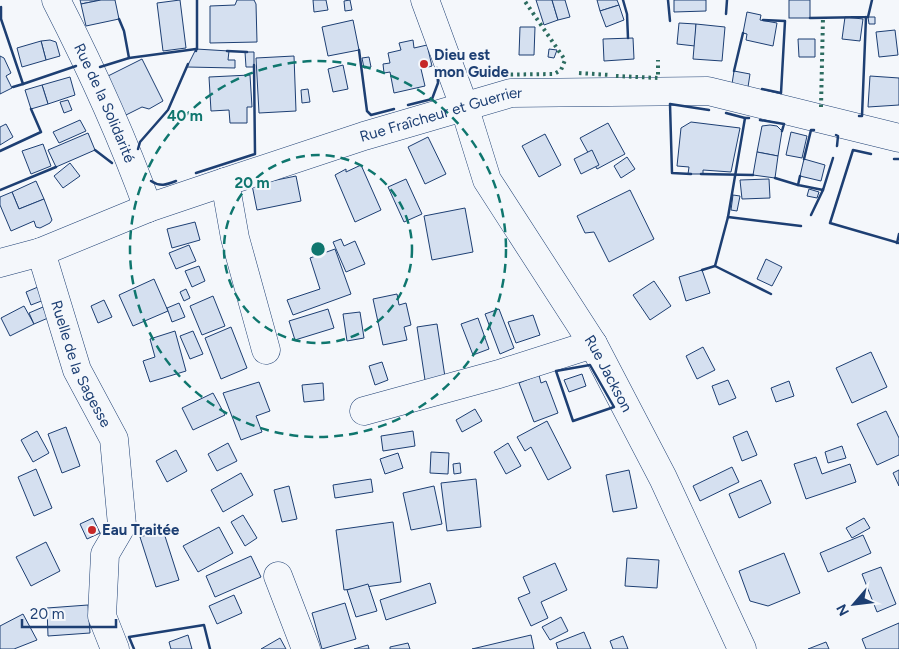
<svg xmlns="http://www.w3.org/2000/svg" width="899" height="649" font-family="Figtree,sans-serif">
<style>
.building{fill:#d5e0f0;stroke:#1d3f73}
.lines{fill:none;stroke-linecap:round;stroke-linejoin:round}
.street-casing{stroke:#1d3f73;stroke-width:29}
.street{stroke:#f4f7fb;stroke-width:28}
.hedge{stroke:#2c6c60;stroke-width:4;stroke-dasharray:2.5 4;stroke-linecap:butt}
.wall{stroke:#1d3f73;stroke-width:2.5}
.ring{fill:none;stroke:#0f766e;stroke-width:2.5;stroke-dasharray:9 6}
.poi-dot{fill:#c62828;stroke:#f4f7fb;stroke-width:2}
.labels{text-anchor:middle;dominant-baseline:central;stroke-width:4;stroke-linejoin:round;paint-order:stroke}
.poi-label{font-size:15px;font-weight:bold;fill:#1d3f73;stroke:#f4f7fb;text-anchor:start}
.street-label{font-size:15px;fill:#1d3f73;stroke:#f4f7fb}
.centre{fill:#0f766e;stroke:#f4f7fb;stroke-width:2.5}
.ring-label{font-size:15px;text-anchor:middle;font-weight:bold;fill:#0f766e;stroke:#f4f7fb;stroke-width:4;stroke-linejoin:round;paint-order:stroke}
</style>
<rect width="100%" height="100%" fill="#f4f7fb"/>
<g class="building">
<path d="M80,0H101L81,4Z"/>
<path d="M101,0H115L119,19L86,26L81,4Z"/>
<path d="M180,0L186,48L163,51L157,3Z"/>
<path d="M237,0H254L256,4L257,42L210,43V6L235,5Z"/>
<path d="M313,0H326L328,10L314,12Z"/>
<path d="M350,0L352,10L345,11L344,1Z"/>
<path d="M536,0H552L558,20L544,25Z"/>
<path d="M552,0H565L570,17L558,20Z"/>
<path d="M597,0H617L619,5L600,11Z"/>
<path d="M674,0H706V11L674,12Z"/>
<rect x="789" y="0" width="21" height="18"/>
<path d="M619,5L624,20L606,27L600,11Z"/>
<path d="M747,12L761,15L760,20L777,23L773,46L746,40L747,34L743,33Z"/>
<path d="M845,17L863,19L860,41L842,39Z"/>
<path d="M868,17H875V24H869Z"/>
<path d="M353,20L359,50L328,56L322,27Z"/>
<path d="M679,23L696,24L695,46L677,44Z"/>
<path d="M696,24L725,27L722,61L693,59Z"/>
<path d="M520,27H535L534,55H519Z"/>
<path d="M895,30L898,55L879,57L876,32Z"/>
<path d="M633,38L634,59L604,61L603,39Z"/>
<path d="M798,39H815V57H799Z"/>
<path d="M50,40L56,42L60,56L46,60L41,41Z"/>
<path d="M413,40L414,48L427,45L432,66L421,69L425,86L394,93L390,72L384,73L383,64L390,63L388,53L401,50L399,43Z"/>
<path d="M41,41L46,60L22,67L17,48Z"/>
<path d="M196,49L229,51L228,60H235V68L187,67Z"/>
<path d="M549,49L557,50L554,58L548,57Z"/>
<path d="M245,52H254V67H246Z"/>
<path d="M0,56L4,58L11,73L6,76L12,88L0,94Z"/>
<path d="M294,56L296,111L259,113L256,58Z"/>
<path d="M369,57L371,67L364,68L362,58Z"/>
<path d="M142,59L163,101L149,109L142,107L122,117L102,79Z"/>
<path d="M343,65L348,89L333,92L328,69Z"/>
<path d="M734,71L750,74L748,87L732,84Z"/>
<path d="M250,75L252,107H247V123H230L229,110L211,111L209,77Z"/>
<path d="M870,76L899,78V105L868,107Z"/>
<path d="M70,77L75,95L48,104L42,85Z"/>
<path d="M42,85L48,104L31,109L25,90Z"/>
<path d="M308,89L310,102L302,103L301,90Z"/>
<path d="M68,100L72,110L64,113L60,102Z"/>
<path d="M80,120L86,131L59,143L53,132Z"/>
<path d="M691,122L740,128L731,172L703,170V174H688L689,167L677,166L681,128Z"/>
<path d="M608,123L625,154L597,169L580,138Z"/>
<path d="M6,124L13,137L0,145V127Z"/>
<path d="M770,125L777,126L782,131L778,156L757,152L762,126Z"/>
<path d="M791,132L807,136L802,158L786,155Z"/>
<path d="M88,133L95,150L56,167L48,150Z"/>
<path d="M545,134L561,165L539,177L522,146Z"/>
<path d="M428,137L446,174L425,184L408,147Z"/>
<path d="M43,144L51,166L31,174L22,151Z"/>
<path d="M592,150L599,165L581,174L574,159Z"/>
<path d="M757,152L778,156L775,178L753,175Z"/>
<path d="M627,157L635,169L621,178L614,166Z"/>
<path d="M804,159L825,165L821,181L800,176Z"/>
<path d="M70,163L80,176L63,188L54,176Z"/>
<path d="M361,165L381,210L355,222L335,175L346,169V172Z"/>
<path d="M296,176L301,201L257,210L252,185Z"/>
<path d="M406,179L422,214L404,222L388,187Z"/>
<path d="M769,179L770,198L742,199L740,180Z"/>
<path d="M36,181L44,199L19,209L12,192Z"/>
<path d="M809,189L819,192L817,198L807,196Z"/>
<path d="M630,190L654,239L609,262L594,232L585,233L577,216Z"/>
<path d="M12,192L19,209L44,199L52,220L50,223L40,228L36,227L34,221L11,231L0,205V197Z"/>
<path d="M733,195L740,196L737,211L731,210Z"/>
<path d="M465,208L473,252L432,260L424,216Z"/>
<path d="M195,222L200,240L172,248L167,229Z"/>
<path d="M341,239L344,246L355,241L365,264L346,272L333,242Z"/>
<path d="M189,245L196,261L176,269L169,253Z"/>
<path d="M335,249L351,294L293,315L287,300L320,289L310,258Z"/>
<path d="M766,259L782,267L772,286L757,279Z"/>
<path d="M199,266L205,281L192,287L185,271Z"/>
<path d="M702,270L710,293L686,301L679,277Z"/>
<path d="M154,279L168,311L133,326L119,295Z"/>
<path d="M654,281L671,306L650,320L633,295Z"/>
<path d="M38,287L44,300L31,305L26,292Z"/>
<path d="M186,289L190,298L184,301L180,292Z"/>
<path d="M397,294L399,305L406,303L411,325L404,327L407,340L383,345L373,299Z"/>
<path d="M213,296L225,326L202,335L190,306Z"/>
<path d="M104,300L112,317L98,323L91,306Z"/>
<path d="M179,303L185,317L172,322L167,308Z"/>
<path d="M24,306L34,324L10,336L1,318Z"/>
<path d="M43,307L48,318L34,324L29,313Z"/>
<path d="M328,309L334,328L295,340L289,321Z"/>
<path d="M499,309L514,348L500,354L485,314Z"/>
<path d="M360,312L364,338L347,341L343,314Z"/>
<path d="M533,315L540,335L516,343L508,322Z"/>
<path d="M478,318L489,349L473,355L461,324Z"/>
<path d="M437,324L445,377L425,380L417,327Z"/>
<path d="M231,327L247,368L221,379L205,338Z"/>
<path d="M175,331L186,371L150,382L143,361L155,357L150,339Z"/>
<path d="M193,331L203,354L190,359L180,336Z"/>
<path d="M703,347L715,370L697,379L686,356Z"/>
<path d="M871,352L887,387L852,403L836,368Z"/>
<path d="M382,362L388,380L375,385L369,366Z"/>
<path d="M582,374L586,386L569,392L564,380Z"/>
<path d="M539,375L541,383L546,381L558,413L534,422L519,383Z"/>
<path d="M728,380L736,398L719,405L712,386Z"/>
<path d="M789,381L794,396L776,402L771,388Z"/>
<path d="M259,382L270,411L256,416L262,432L241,440L223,393Z"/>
<path d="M323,383L324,400L304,402L302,385Z"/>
<path d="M213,393L225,415L193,430L182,408Z"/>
<path d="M475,409L482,421L462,432L456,420Z"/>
<path d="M886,411L899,438V455L877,465L857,424Z"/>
<path d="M547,421L571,468L548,480L531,447L525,451L517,437Z"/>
<path d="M66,427L80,466L62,473L48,434Z"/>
<path d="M37,431L49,453L33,462L21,440Z"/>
<path d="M413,431L415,446L383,451L381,436Z"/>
<path d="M747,431L757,455L742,461L733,437Z"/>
<path d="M228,443L237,461L217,471L208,454Z"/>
<path d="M508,443L521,466L506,474L494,452Z"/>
<path d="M842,446L846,458L828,463L825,452Z"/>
<path d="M176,450L187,471L167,482L156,461Z"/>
<path d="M431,452L449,453L448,474L430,473Z"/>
<path d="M398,453L403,468L385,474L380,459Z"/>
<path d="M816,457L822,474L850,464L856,482L806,499L794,464Z"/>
<path d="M460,463L461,473L454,474L453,464Z"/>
<path d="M732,467L739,482L700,501L693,486Z"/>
<path d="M36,469L52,508L34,516L18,477Z"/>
<path d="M629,470L637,508L613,512L606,475Z"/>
<path d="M899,470V486L893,473Z"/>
<path d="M241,473L253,495L223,512L211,490Z"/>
<path d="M371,479L373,492L335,498L333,485Z"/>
<path d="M476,479L481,527L447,531L441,483Z"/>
<path d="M761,480L771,503L739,518L729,494Z"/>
<path d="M289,486L297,519L282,522L274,490Z"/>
<path d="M434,486L442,524L411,530L403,493Z"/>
<path d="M243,515L257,538L245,546L231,522Z"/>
<path d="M93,518L100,533L87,539L80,524Z"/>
<path d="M864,518L870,528L852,538L846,528Z"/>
<path d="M393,522L401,582L344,590L336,530Z"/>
<path d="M219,527L233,553L198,572L183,546Z"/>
<path d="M163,530L179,580L156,587L140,537Z"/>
<path d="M863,535L871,553L828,572L820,553Z"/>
<path d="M46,542L60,571L31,586L16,557Z"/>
<path d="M784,553L800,593L768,606L750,601L739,571Z"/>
<path d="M251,556L261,577L215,597L206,576Z"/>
<path d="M627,558L659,560L657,588L625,586Z"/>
<path d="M555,563L567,590L541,602L548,618L531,626L518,598L530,593L523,577Z"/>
<path d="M881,567L896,604L877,612L862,574Z"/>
<path d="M430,583L436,603L386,620L380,600Z"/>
<path d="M368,584L377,611L356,617L347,590Z"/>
<path d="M234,595L242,613L217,624L209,606Z"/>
<path d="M345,603L356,639L322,649L312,613Z"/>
<path d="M88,605L90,633L48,636L47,608Z"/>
<path d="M23,614L37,640L14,649H0V626Z"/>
<path d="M561,617L568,631L550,640L542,627Z"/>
<path d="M899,623V649H866L862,639Z"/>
<path d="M584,632L591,649H558L556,643Z"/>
<path d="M188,635L192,649H171L169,642Z"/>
<path d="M531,635L534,649H472Z"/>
<path d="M623,636L628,649H613L610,641Z"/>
<path d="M280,638L286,649H261Z"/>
<path d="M826,642L829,649H808Z"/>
<path d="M408,643L410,649H390V647Z"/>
<path d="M368,645L369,649H354Z"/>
</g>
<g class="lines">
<defs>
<g id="street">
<path id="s1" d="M56,0C91,68 122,136 148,208"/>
<path id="s2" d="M425,0L464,106L487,180L593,344L663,478L742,649"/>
<path d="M225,182L235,238L266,350"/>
<path id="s3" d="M41,252L77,370L114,439L122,525L105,554L102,616L115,649"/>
<path id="s4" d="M0,263L41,252L148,208L225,182L364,136L511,93L708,91L899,138"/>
<path d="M364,411L499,374L593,344"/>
<path d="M278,576L306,649"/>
</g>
</defs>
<use href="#street" class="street-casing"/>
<use href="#street" class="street"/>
<g class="hedge">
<path d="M468,68L475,75L554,74L561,70L565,60L524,0"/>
<path d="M579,73L610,75"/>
<path d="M616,76L658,78V60"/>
<path d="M821,107L823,17"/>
</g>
<g class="wall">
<path d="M197,0V49"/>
<path d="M623,0L627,14L628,38"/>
<path d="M668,0L670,21"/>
<path d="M1,7V19L23,84L13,87"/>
<path d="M726,14L727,0"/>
<path d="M810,18L868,17L872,0"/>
<path d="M119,19L124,31L129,58"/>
<path d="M359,50L367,111L371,115L394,109"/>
<path d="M227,51L247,52"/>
<path d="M100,67L129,58L196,49V51"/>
<path d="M734,71L743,33"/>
<path d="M23,84L76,66"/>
<path d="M762,89L781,93L785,21L763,20"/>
<path d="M408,105L432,99L438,83L437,68"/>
<path d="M726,113L745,118"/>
<path d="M859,116H862L866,17"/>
<path d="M749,118H745L728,217L801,226"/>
<path d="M760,120L784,124L782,131"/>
<path d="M836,135L838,136L837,146"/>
<path d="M138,149L140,142L168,110L188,64"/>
<path d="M95,150L112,163"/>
<path d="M0,151L41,132L31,109"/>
<path d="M871,154L853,150L830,223L899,243"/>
<path d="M804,159L811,130H814"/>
<path d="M894,159H899"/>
<path d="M196,173L255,154L254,65"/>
<path d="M691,174L672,173L670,104L709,110"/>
<path d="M701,174L753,175"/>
<path d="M800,176L798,185L823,190L833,158"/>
<path d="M775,178L798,185"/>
<path d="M151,181C160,187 166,185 176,181"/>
<path d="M0,190L56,167"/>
<path d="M811,215L823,190"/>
<path d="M728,217L715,266L771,294"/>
<path d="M897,243L899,234"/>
<path d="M702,270L715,266"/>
<path d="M590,365L614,407L573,421L556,371Z"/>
<path d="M134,649L129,637L204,625L210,649"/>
</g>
</g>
<g class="ring">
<circle cx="318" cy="249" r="94"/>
<circle cx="318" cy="249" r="188"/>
</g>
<g class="poi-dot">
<circle cx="424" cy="64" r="5"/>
<circle cx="92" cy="530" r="5"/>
</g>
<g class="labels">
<g class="poi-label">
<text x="434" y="55">Dieu est<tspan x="434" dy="17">mon Guide</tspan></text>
<text x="102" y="530">Eau Traitée</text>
</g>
<g class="street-label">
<text stroke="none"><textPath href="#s1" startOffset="114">Rue de la Solidarité</textPath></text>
<text stroke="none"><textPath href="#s4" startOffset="466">Rue Fraîcheur et Guerrier</textPath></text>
<text stroke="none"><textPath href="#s3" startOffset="119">Ruelle de la Sagesse</textPath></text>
<text stroke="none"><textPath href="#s2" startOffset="419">Rue Jackson</textPath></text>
</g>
</g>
<circle cx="318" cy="249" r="8" class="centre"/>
<g class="ring-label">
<text x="185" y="121">40 m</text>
<text x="252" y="188">20 m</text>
</g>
<g transform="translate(854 604) rotate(242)" stroke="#f4f7fb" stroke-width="4" paint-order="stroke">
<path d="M0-4L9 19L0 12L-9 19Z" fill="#1d3f73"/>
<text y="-8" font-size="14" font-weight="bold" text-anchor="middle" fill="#1d3f73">N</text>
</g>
<path d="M22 619v8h94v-8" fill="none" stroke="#1d3f73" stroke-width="2.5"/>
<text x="30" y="619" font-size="15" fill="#1d3f73" stroke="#f4f7fb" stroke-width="4" paint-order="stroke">20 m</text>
</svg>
